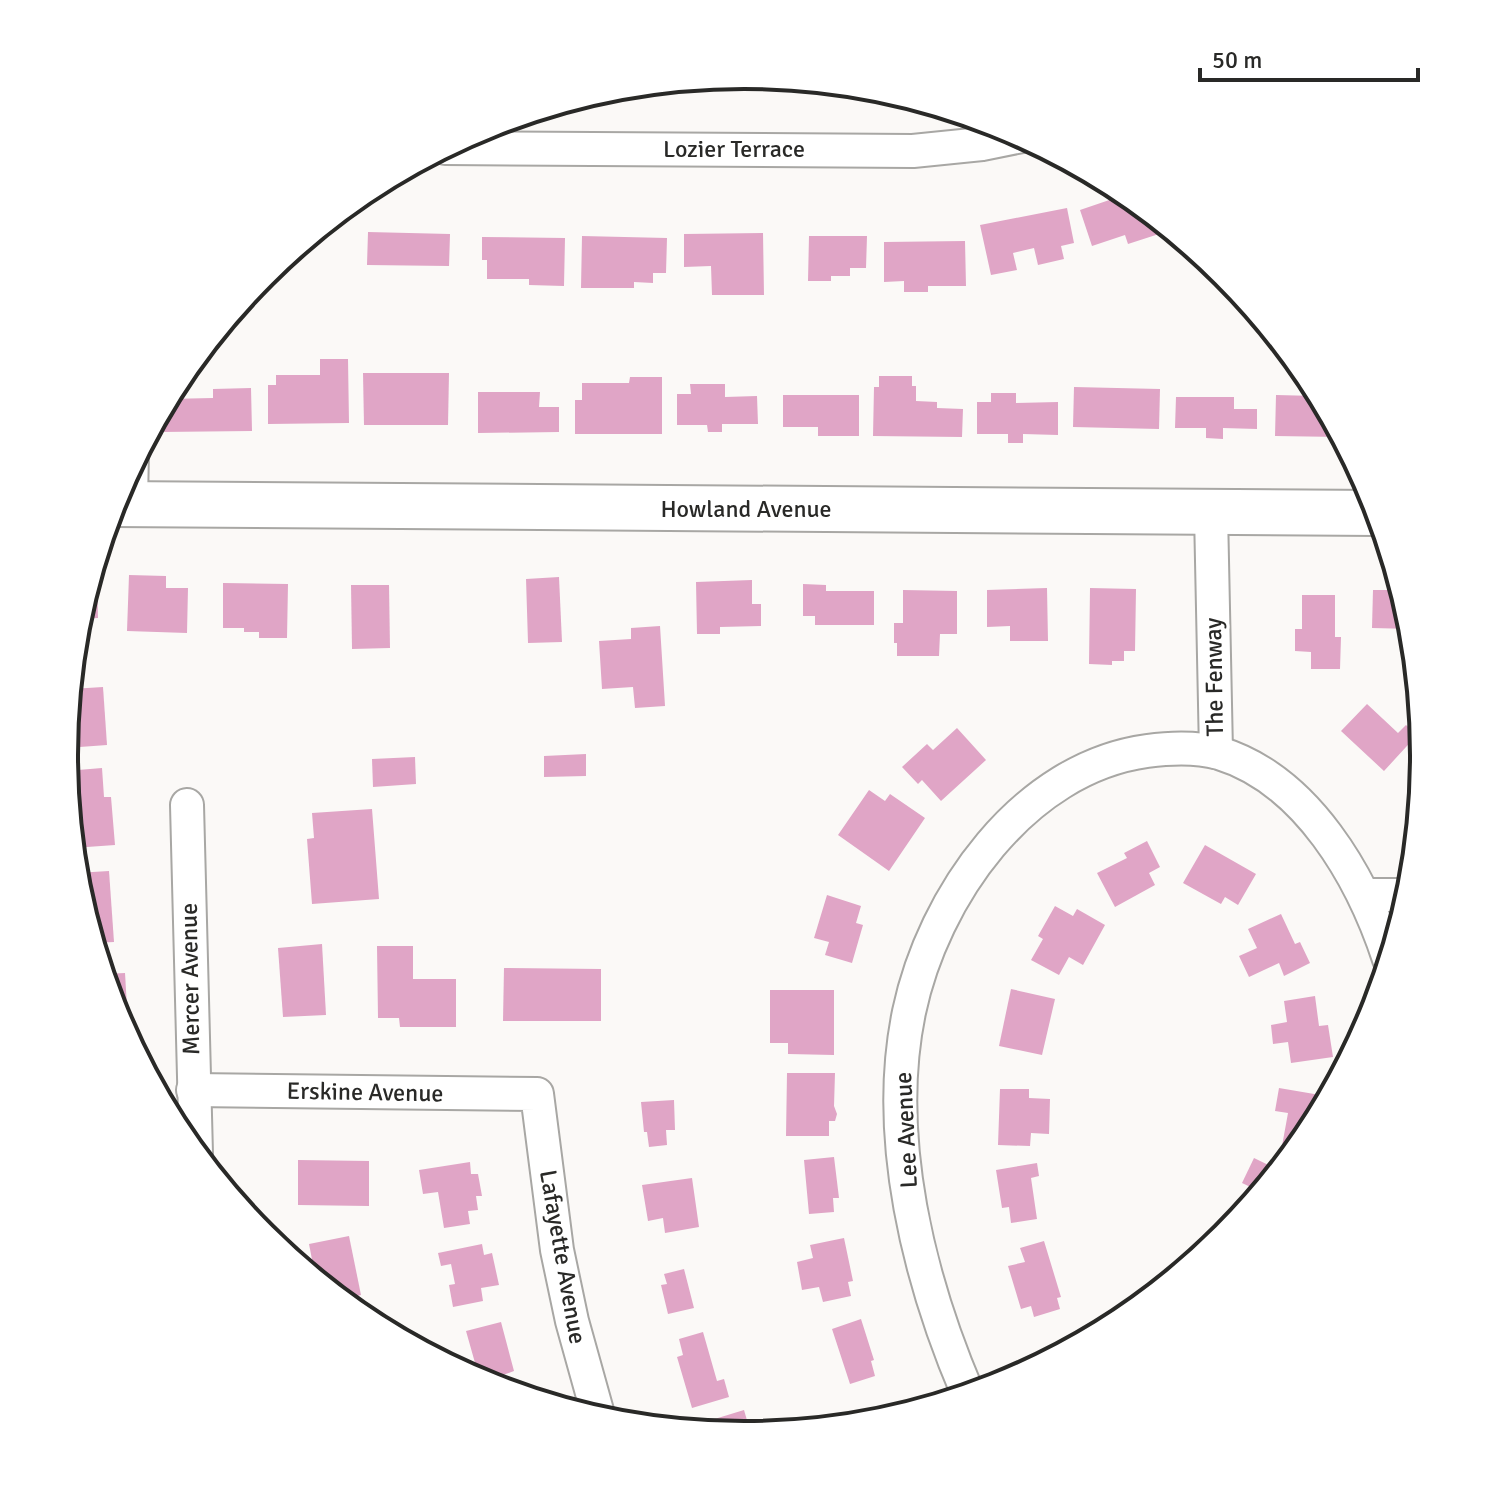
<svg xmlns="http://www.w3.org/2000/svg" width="1488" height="1510" font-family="Signika,sans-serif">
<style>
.building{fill:#e0a5c6}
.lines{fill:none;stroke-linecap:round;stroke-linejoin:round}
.lane-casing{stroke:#a8a7a4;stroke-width:20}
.street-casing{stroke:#a8a7a4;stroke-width:36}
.secondary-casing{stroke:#a8a7a4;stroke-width:48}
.lane{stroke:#fff;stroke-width:16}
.street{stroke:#fff;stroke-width:32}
.secondary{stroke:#fff;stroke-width:44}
.labels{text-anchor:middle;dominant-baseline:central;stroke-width:6;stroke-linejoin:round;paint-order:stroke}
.street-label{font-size:24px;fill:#292927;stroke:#fff}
.rim{fill:none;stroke:#292927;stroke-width:4}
</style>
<rect width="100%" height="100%" fill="#fbf9f7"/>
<g class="building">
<path d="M1127,194L1160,221L1162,233L1128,244L1125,235L1092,246L1080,210Z"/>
<path d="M1067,208L1074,243L1061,246L1064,259L1038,265L1034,248L1013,253L1017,270L991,275L980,225Z"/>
<path d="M333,217L339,223L316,247L312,244L295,261L288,254Z"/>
<path d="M368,232L450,234L449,266L367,265Z"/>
<path d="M763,233L764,295H712L711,266L684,267V234Z"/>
<path d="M582,236L667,238L666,273H653V283L634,282V288H581Z"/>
<path d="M809,236H867L866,268H850V276H831V281H808Z"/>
<path d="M482,237L565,238L564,286L529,285V279H487V260H482Z"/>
<path d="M965,241L966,286H928V292H904V281L884,282V242Z"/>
<path d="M320,359H348L349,423L268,424V385H276V375H320Z"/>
<path d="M363,373H449L448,425H364Z"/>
<path d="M879,376H912V386H916V401L937,402V408L963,409L962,437L873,436L874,387H879Z"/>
<path d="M630,377H662V434H575V400H582V383H629Z"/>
<path d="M690,384H725V397L757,396L758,424H722V432H708L707,425H677V394H691Z"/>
<path d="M1074,387L1160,389L1159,429L1073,427Z"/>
<path d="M251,388L252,431L161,432L160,411L167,399L213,398V389Z"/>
<path d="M1316,390L1341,437L1275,436L1276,395L1316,396Z"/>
<path d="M478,392H540L539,407H559V432L478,433Z"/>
<path d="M991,393H1016V403L1058,402V435L1023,434V443H1008V434H977V402H991Z"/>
<path d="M783,395H859V436H818V427H783Z"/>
<path d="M1176,397H1234V409H1257V429L1223,428V439L1206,438V428H1175Z"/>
<path d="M129,575L166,576V588H188L187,633L127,631Z"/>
<path d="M559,577L562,642L528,643L526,579Z"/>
<path d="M97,579L98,618L78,619L90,580Z"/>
<path d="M752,580V604H761V626L720,627V634H697L696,582Z"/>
<path d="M223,583L288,584L287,638H259V632H244V628H223Z"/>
<path d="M803,584L826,585V591H874V625H815V616H803Z"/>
<path d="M351,585H389L390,648L352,649Z"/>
<path d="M1047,588L1048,641H1010V626L987,627V590Z"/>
<path d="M1090,588L1136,589L1135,651H1124V661H1112V665L1089,664Z"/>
<path d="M903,590L957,591V634H940L939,656H897V643H894V623H903Z"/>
<path d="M1373,590H1401L1412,629L1372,628Z"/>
<path d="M1302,595H1335V637H1341L1340,669H1311V652L1295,651V629H1302Z"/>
<path d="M660,626L665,706L635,708L633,687L602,689L599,641L631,639V628Z"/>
<path d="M103,687L107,745L66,748L71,689Z"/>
<path d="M1367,704L1398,733L1406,725L1417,735L1384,771L1341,731Z"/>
<path d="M957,728L986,760L941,801L922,780L918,784L902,767L927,744L933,750Z"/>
<path d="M586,754V776L544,777V756Z"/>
<path d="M415,757L416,784L373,787L372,759Z"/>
<path d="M102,768L104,797H111L115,845L73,848L66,771Z"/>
<path d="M869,790L885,801L890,794L925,818L889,871L838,835Z"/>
<path d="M372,809L379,899L312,904L307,839L314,838L312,813Z"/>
<path d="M1147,841L1160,867L1149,873L1155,885L1115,907L1097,873L1127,858L1124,853Z"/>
<path d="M1205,845L1256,874L1238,905L1225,897L1221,904L1183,883Z"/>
<path d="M109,871L114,942L94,943L77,887L76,873Z"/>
<path d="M827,895L861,906L856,923L863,925L852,963L825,955L829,942L814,938Z"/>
<path d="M1055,906L1073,916L1077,909L1105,925L1083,965L1069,957L1059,975L1031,960L1043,939L1038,936Z"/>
<path d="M1281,914L1295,944L1300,942L1310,963L1284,976L1279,963L1249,977L1239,956L1257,948L1248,929Z"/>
<path d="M322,944L326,1015L283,1017L278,948Z"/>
<path d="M377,946H413V979H456V1027H400L399,1018H378Z"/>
<path d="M504,968L601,969V1021H503Z"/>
<path d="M125,973L129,1040L116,1015L103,974Z"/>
<path d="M1011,989L1055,999L1042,1055L999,1046Z"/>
<path d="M770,990H834V1055L788,1054V1043H770Z"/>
<path d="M1315,996L1319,1026L1328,1025L1333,1057L1291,1063L1288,1042L1273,1044L1271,1025L1287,1022L1284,1001Z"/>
<path d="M787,1073H835L834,1106L837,1114L835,1121H829V1136H786Z"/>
<path d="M1279,1088L1326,1096L1324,1105L1309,1133L1296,1149L1282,1146L1288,1113L1275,1111Z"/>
<path d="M1000,1089H1029V1098L1050,1099L1049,1134L1031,1133L1030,1146L998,1145Z"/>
<path d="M674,1100L675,1130H666L667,1145L649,1147L647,1132H644L641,1102Z"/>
<path d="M834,1157L839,1198H833L834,1212L809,1214L804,1160Z"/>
<path d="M1254,1158L1279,1170L1261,1192L1242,1183Z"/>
<path d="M298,1160L369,1161V1206L298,1205Z"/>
<path d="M470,1162L471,1174H478L482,1196H476L478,1210L468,1211L470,1224L444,1228L438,1192L423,1194L419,1170Z"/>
<path d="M1037,1163L1039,1176L1031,1178L1037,1219L1011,1223L1009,1207L1002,1208L996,1170Z"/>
<path d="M692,1178L699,1227L665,1233L663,1218L648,1221L642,1185Z"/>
<path d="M349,1236L361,1295L341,1300L316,1280L309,1244Z"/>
<path d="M844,1238L853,1281L848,1282L851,1296L823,1302L819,1287L802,1290L797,1262L813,1258L810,1245Z"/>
<path d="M1044,1241L1061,1297L1057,1298L1060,1309L1034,1317L1031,1306L1021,1309L1008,1266L1025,1262L1020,1248Z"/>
<path d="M482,1244L484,1255L492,1253L499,1285L481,1288L483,1301L453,1307L449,1285L455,1284L451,1264L441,1266L438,1253Z"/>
<path d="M1195,1251L1201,1255L1184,1269H1183Z"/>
<path d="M684,1269L694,1308L668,1314L661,1285L667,1284L664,1274Z"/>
<path d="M861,1319L874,1360L871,1361L875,1376L850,1384L832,1329Z"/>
<path d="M501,1322L514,1371L503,1375L506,1385L498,1388L475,1378L479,1377L466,1331Z"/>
<path d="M703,1332L717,1381L724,1379L729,1397L692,1408L677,1357L683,1355L679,1339Z"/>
<path d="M895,1408L899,1415L876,1422L862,1423L859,1417L873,1410L876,1417Z"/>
<path d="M744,1410L751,1434L697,1430L695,1425Z"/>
</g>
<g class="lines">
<defs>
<path id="lane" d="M139,502L140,450"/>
<g id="street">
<path d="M445,148L913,151L982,144L1022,136"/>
<path d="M1211,513L1216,752"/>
<path d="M187,805L196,1154"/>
<path d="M1365,895H1409"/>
<path d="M193,1090L537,1094L557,1250L572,1321L599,1418"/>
<path d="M968,1394C919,1280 883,1137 909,1012C933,897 1023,768 1147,751C1169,748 1197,747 1219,753C1307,780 1362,877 1389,959"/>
</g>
<path id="secondary" d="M113,504L1378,513"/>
</defs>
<use href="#lane" class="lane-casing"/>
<use href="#street" class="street-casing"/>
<use href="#secondary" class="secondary-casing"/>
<use href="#lane" class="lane"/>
<use href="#street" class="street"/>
<use href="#secondary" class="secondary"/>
</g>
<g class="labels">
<g class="street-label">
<text x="734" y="149">Lozier Terrace</text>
<text x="746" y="509">Howland Avenue</text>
<text transform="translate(1214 677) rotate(-91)">The Fenway</text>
<text transform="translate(190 979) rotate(-91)">Mercer Avenue</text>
<text transform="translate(365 1092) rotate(1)">Erskine Avenue</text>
<text transform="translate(906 1130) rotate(-93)">Lee Avenue</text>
<text transform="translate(563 1257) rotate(80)">Lafayette Avenue</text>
</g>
</g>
<path d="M0 0H1488V1510H0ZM78 755a666 666 0 1 1 1332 0a666 666 0 1 1-1332 0Z" fill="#fff" fill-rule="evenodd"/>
<path class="rim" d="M78 755a666 666 0 1 1 1332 0a666 666 0 1 1-1332 0Z"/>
<path d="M1200 68v12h218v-12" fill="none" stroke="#292927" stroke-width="4"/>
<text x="1212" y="68" font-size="24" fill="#292927" stroke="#ffffff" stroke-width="6" paint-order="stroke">50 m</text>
</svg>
